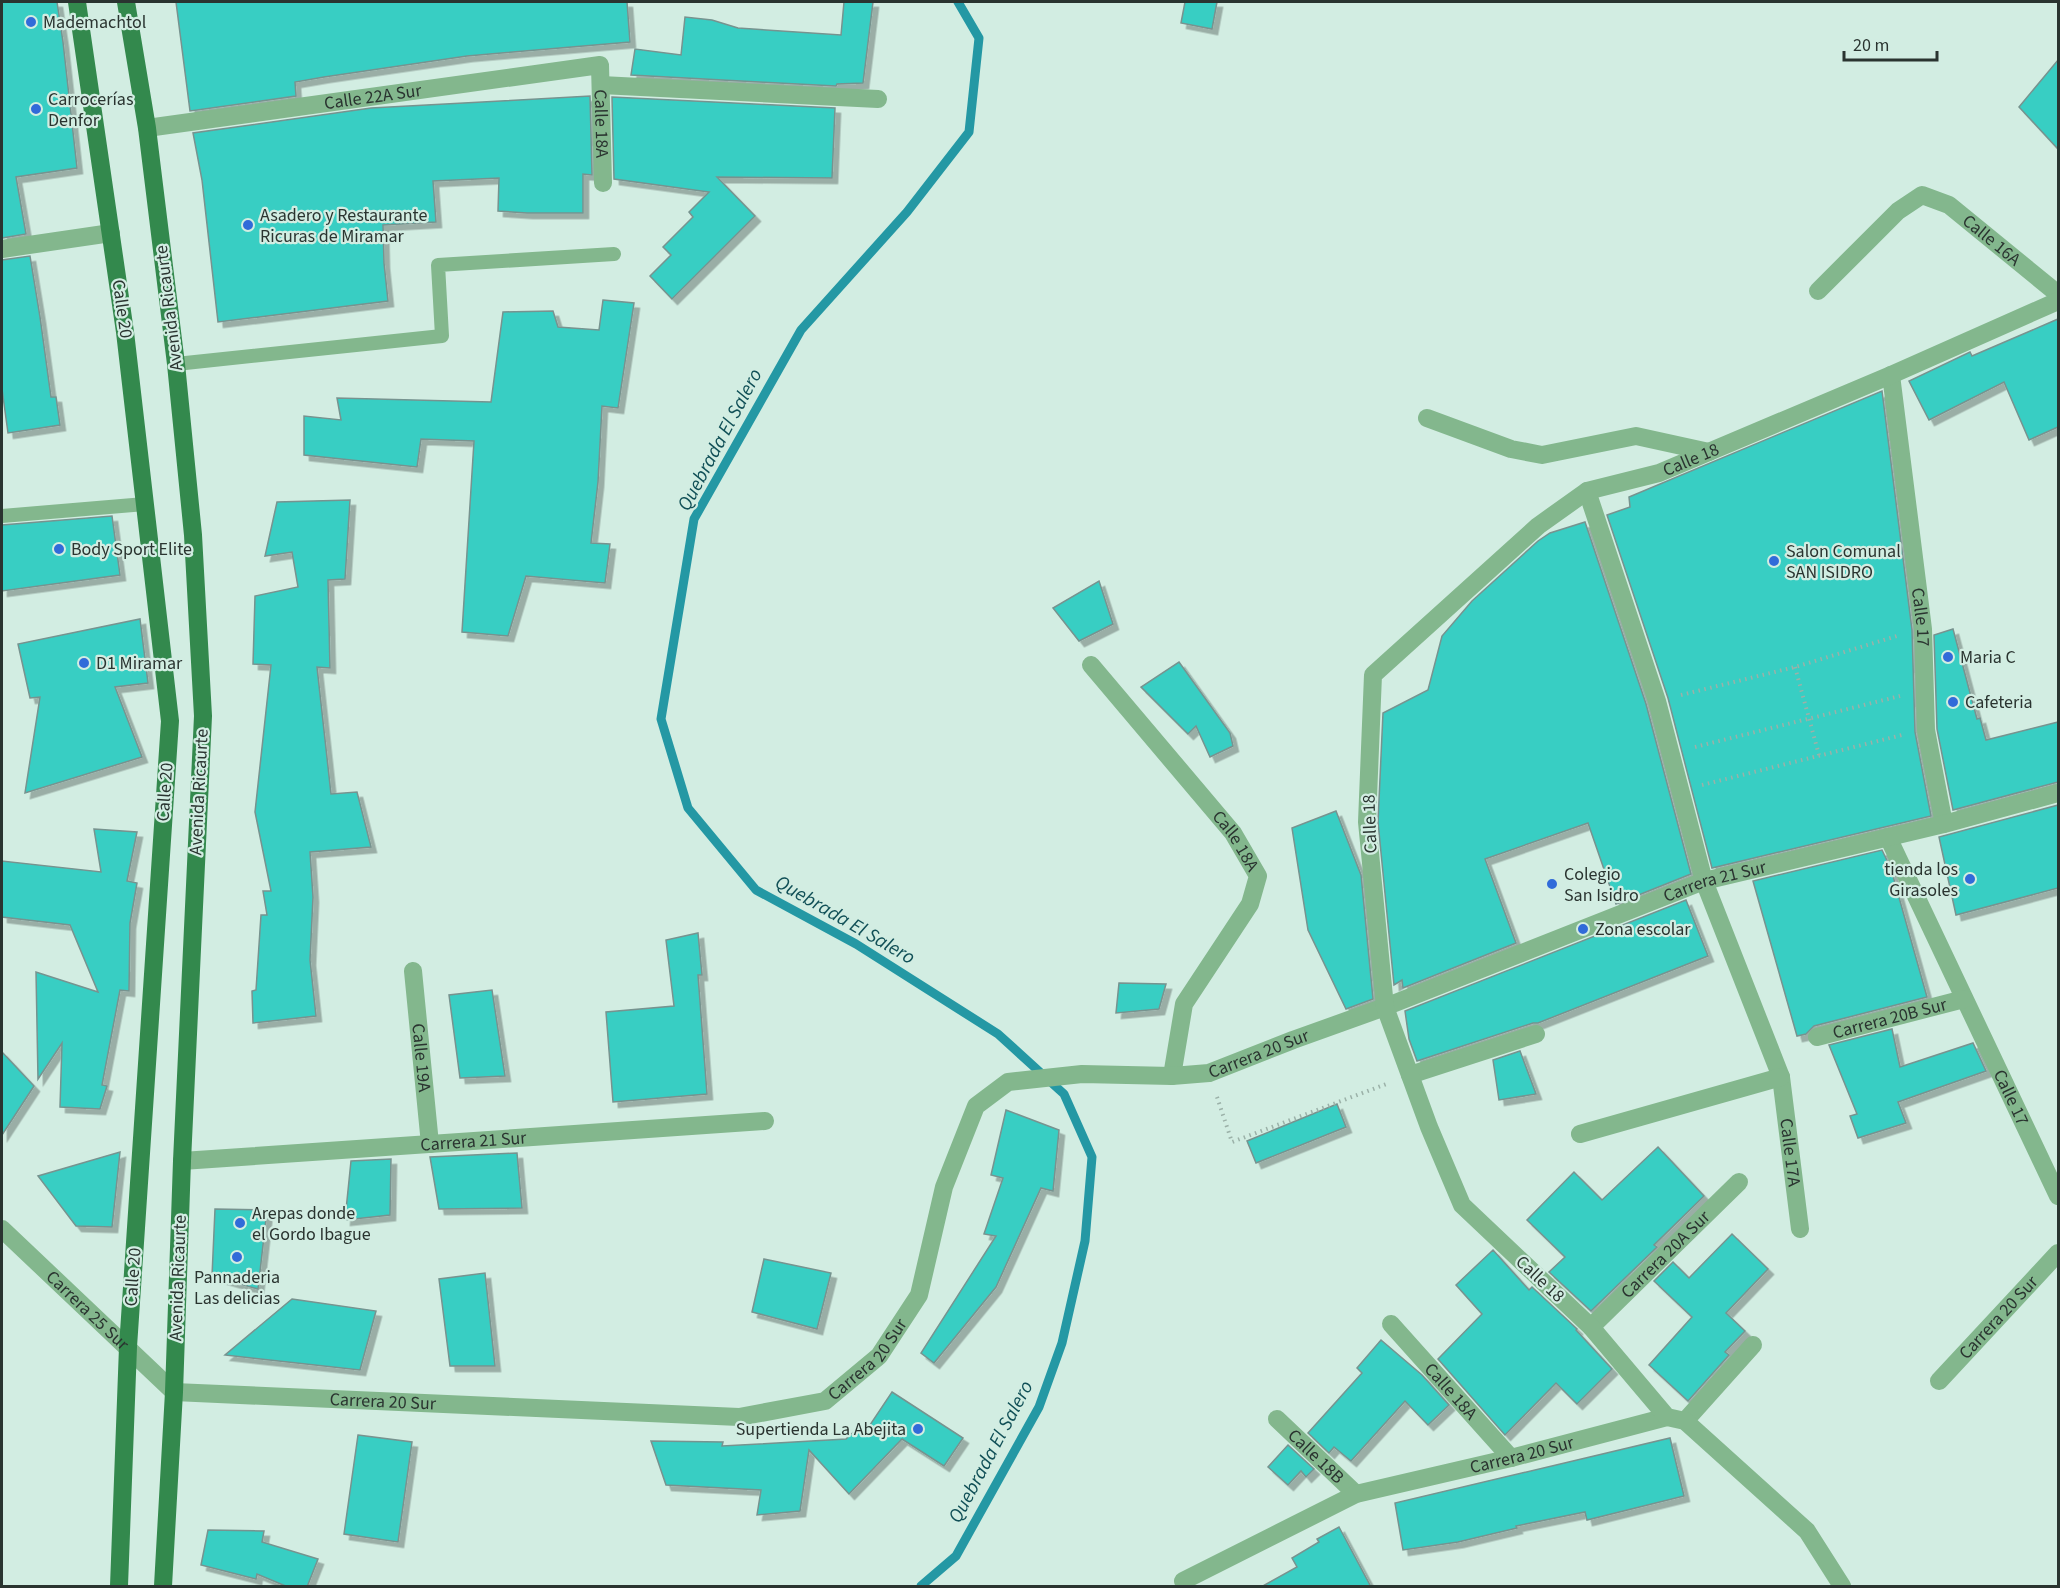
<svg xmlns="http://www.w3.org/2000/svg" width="2060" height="1588" font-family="'Source Sans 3',sans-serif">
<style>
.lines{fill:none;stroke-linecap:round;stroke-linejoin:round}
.stream{stroke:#2498a4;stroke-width:9}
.building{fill:#37cec3;stroke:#77938f;stroke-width:1.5;filter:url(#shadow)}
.path{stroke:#9bb1a8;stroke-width:4;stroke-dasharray:1.5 4.5;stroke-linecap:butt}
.lane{stroke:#83b78d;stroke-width:14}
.street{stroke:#83b78d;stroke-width:18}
.primary{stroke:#33894d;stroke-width:18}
.poi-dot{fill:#316bd9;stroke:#d2ede2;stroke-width:2}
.labels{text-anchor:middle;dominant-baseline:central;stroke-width:4.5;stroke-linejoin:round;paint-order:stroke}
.poi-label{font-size:18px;fill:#2a3430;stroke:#d2ede2;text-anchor:start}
.street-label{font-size:18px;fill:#2a3430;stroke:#d2ede2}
.water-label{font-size:20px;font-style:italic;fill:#115057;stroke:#d2ede2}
</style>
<defs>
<filter id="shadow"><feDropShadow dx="5.5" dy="5.5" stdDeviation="0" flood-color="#0004"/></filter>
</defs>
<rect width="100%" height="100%" fill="#d2ede2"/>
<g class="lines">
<path class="stream" d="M921,1586L956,1556L1039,1407L1062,1343L1085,1241L1092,1157L1064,1094L998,1034L856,944L756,890L688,808L661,719L694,519L801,330L907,212L969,132L979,38L958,2"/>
</g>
<g class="building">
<path d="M2,2H57L63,42L77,168L16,177L26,234L2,238Z"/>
<path d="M176,2H627L630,42L467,56L324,77L295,82L296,96L190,111Z"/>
<path d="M844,2H873L863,83L837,84L836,86L631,75L635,49L681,55L685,17L712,20L738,28L841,35Z"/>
<path d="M1185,2H1217L1212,29L1181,23Z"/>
<path d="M2058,60V149L2019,107Z"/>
<path d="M590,96L592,175L583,174V213H527L498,211L499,178L433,181L436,222L383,225L384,263L388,301L218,322L202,180L193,133L371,108Z"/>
<path d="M612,97L835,108L832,178L717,177L755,216L672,299L650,276L671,255L663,247L693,217L689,212L709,192L614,179Z"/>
<path d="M30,256L40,317L51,397H56L60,425L8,433L2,389V260Z"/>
<path d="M603,300L634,303L618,408L602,406L598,482L591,543L610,544L605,583L526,576L508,636L462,632L474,441L421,439L417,467L304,455V416L341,420L337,398L491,402L503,312L553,311L558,327L599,330Z"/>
<path d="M2058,319V427L2029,440L2004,382L1929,420L1909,381L1970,352L1972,356Z"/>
<path d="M1882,391L1912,630L1915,732L1931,816L1712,868L1668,698L1607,515L1630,507L1629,497Z"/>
<path d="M350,500L345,579L328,580L330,668L317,667L331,794L357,792L371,847L310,852L313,897L310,960L316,1016L253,1023L252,991L256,990L261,915H267L263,891H271L255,812L271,665L253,664L255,596L298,587L292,552L265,556L277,502Z"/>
<path d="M112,516L120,575L2,591V525Z"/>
<path d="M1585,522L1646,704L1691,874L1616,904L1588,823L1485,859L1516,943L1403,988L1402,980L1394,985L1378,822L1383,713L1428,690L1442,636L1472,601L1538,541L1550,533Z"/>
<path d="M1099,581L1113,624L1079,641L1053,608Z"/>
<path d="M140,619L148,683L115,687L142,757L25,793L40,697L30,698L18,644Z"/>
<path d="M1953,629L1977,719L1980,718L1986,740L2058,722V782L1953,810L1937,729L1934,635Z"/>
<path d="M1179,662L1230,733L1233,746L1210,757L1196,726L1188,734L1141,687Z"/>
<path d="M2058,805V888L1956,915L1939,837Z"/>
<path d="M1336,811L1361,875L1373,999L1346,1009L1308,930L1292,828Z"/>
<path d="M94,829L137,832L127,881L137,883L130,923L129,991L120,990L102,1085L107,1086L100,1109L60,1107L62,1043L38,1079L36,972L98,992L70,925L2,917V861L101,872Z"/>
<path d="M1882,850L1891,869L1927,997L1814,1026L1806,1034L1797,1036L1753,881Z"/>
<path d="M1686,900L1708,956L1538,1023H1533L1417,1061L1409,1039L1405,1011Z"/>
<path d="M698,933L702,975H698L707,1094L613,1102L606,1012L674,1006L666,940Z"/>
<path d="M1119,983L1166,984L1159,1009L1116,1013Z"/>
<path d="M492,990L505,1076L460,1078L449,995Z"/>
<path d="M1892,1029L1900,1067L1973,1043L1986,1071L1898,1102L1906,1123L1858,1138L1850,1116L1857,1114L1829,1045Z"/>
<path d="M1520,1051L1536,1094L1499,1100L1493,1060Z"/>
<path d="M2,1052L34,1086L2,1135Z"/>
<path d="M1337,1104L1346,1127L1256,1163L1247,1141Z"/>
<path d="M1006,1110L1059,1130L1053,1191L1041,1188L996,1287L934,1363L921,1353L996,1236L984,1234L1003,1178L991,1175Z"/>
<path d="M1658,1147L1704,1196L1654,1245L1657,1247L1591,1311L1549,1272L1565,1257L1527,1220L1574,1172L1602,1200Z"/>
<path d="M120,1152L112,1227L76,1226L38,1176Z"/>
<path d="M517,1153L522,1208L439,1209L430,1157Z"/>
<path d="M391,1159L390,1215L345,1220L351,1161Z"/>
<path d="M215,1209L267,1210L258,1289L212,1276Z"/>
<path d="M1732,1234L1768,1269L1726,1313L1745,1331L1725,1352L1729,1355L1688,1401L1649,1365L1692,1317L1654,1281L1673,1262L1689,1278Z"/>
<path d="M1493,1250L1529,1290L1532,1287L1577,1329L1576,1330L1612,1369L1577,1404L1556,1383L1505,1435L1438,1359L1482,1314L1456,1285Z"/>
<path d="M764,1259L831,1273L817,1329L752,1312Z"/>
<path d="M485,1273L495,1366H450L439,1279Z"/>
<path d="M292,1299L376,1311L360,1370L225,1355Z"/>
<path d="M1381,1340L1422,1375L1449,1405L1428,1425L1405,1401L1351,1461L1334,1447L1329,1453L1308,1433L1362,1373L1357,1368Z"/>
<path d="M892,1392L963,1438L944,1466L902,1439L849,1494L809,1450L800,1511L757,1515L761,1490L666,1485L651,1441L723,1442L722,1446L846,1439L860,1426L866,1431Z"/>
<path d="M358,1435L412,1442L398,1542L344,1534Z"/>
<path d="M1670,1438L1684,1496L1587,1520L1585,1512L1516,1526L1517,1528L1458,1542L1403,1550L1395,1503Z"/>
<path d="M1288,1445L1314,1469L1306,1477L1301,1471L1288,1485L1268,1467Z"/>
<path d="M1339,1527L1371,1587H1261L1297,1567L1292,1558L1319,1542L1317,1539Z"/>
<path d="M208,1530L264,1531L262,1542L318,1559L307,1587H288L257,1574L256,1579L201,1565Z"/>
</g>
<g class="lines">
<g class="path">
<path d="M1795,667L1819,755"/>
<path d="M1681,695L1795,667L1900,635"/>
<path d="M1695,747L1900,696"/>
<path d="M1702,785L1902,735"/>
<path d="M1217,1097L1232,1142L1389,1083"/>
</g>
<g class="lane">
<path d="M176,364L442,336L438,265L614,254"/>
<path d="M2,516L145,504"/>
</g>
<g class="street">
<path d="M601,85L878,99"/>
<path id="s1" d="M147,128L600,65L603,183"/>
<path d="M2,249L111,233"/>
<path id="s2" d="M1818,291L1898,211L1922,195L1949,205L2058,294"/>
<path id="s3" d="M1891,375L1923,629L1926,730L1944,824"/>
<path d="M1427,418L1511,449L1542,455L1636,436L1709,452"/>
<path id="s4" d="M1587,491L1657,701L1704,881L1781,1077L1800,1229"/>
<path id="s5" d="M1091,665L1233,833L1258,876L1250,904L1184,1004L1172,1076"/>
<path id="s6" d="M1888,837L2058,1196"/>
<path id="s7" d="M413,971L430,1144"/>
<path id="s8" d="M1817,1037L1964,999"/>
<path d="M1410,1075L1536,1034"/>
<path d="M1580,1134L1781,1077"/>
<path id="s9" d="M182,1161L765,1121"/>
<path id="s10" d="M2,1229L174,1392L739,1417L825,1401L879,1356L919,1295L944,1187L976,1106L1008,1082L1082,1074L1172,1076L1209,1073L1293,1040L1385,1007L1704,881L1944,824L2058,793"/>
<path id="s11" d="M1391,1324L1511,1458"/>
<path id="s12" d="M1591,1327L1739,1182"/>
<path id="s13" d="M1939,1381L2058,1253"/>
<path id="s14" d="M1277,1419L1356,1494"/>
<path d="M1685,1421L1753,1345"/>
<path id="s15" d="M1183,1581L1356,1494L1511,1458L1667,1417"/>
<path id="s16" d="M1842,1586L1807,1531L1685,1421L1667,1417L1591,1327L1462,1205L1429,1127L1385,1007L1367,822L1373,675L1538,526L1587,491L1659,473L1891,375L2058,301"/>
</g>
<g class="primary">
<path d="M77,2L125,332L170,721L128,1347L119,1586"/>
<path d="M126,2L147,128L176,364L193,535L203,716L182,1161L174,1392L163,1586"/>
</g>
</g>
<g class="poi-dot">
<circle cx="31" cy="22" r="6"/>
<circle cx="36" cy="109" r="6"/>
<circle cx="248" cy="225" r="6"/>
<circle cx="59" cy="549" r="6"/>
<circle cx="1774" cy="561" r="6"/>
<circle cx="1948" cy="657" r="6"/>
<circle cx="84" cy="663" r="6"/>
<circle cx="1953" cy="702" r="6"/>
<circle cx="1970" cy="879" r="6"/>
<circle cx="1552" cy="884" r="6"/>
<circle cx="1583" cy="929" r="6"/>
<circle cx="240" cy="1223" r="6"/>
<circle cx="237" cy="1257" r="6"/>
<circle cx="918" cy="1429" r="6"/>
</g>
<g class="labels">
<g class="poi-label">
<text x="43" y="22">Mademachtol</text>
<text x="48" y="99">Carrocerías<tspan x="48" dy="21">Denfor</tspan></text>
<text x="260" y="215">Asadero y Restaurante<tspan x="260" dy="21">Ricuras de Miramar</tspan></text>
<text x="71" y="549">Body Sport Elite</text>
<text x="1786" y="551">Salon Comunal<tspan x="1786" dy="21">SAN ISIDRO</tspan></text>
<text x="1960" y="657">Maria C</text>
<text x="96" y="663">D1 Miramar</text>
<text x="1965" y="702">Cafeteria</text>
<text x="1958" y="869" text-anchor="end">tienda los<tspan x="1958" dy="21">Girasoles</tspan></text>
<text x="1564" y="874">Colegio<tspan x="1564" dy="21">San Isidro</tspan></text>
<text x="1595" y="929">Zona escolar</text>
<text x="252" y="1213">Arepas donde<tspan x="252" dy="21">el Gordo Ibague</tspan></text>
<text x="237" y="1277" text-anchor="middle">Pannaderia<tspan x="237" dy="21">Las delicias</tspan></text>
<text x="906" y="1429" text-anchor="end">Supertienda La Abejita</text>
</g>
<g class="street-label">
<text stroke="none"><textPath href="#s1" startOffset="228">Calle 22A Sur</textPath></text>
<text stroke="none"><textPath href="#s1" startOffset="516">Calle 18A</textPath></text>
<text stroke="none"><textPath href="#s2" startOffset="226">Calle 16A</textPath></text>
<text transform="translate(169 308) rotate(-97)">Avenida Ricaurte</text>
<text transform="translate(122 309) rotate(82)">Calle 20</text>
<text stroke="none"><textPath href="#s16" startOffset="1480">Calle 18</textPath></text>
<text stroke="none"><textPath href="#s3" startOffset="244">Calle 17</textPath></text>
<text transform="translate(165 792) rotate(-86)">Calle 20</text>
<text transform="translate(199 792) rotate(-87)">Avenida Ricaurte</text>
<text transform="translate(1370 824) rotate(-92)">Calle 18</text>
<text stroke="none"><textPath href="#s5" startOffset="228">Calle 18A</textPath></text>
<text stroke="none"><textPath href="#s10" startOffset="2014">Carrera 21 Sur</textPath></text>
<text stroke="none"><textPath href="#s8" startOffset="75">Carrera 20B Sur</textPath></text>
<text stroke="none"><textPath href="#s10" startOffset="1526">Carrera 20 Sur</textPath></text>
<text stroke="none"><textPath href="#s7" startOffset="87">Calle 19A</textPath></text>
<text stroke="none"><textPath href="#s6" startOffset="288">Calle 17</textPath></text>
<text stroke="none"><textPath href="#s9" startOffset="292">Carrera 21 Sur</textPath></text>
<text stroke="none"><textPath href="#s4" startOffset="694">Calle 17A</textPath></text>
<text stroke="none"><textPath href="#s12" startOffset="104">Carrera 20A Sur</textPath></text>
<text transform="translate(133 1277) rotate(-86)">Calle 20</text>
<text transform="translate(178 1278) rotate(-88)">Avenida Ricaurte</text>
<text transform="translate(1540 1279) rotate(43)">Calle 18</text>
<text stroke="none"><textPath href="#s10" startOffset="118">Carrera 25 Sur</textPath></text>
<text stroke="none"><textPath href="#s13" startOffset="87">Carrera 20 Sur</textPath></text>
<text stroke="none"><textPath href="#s10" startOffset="950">Carrera 20 Sur</textPath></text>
<text stroke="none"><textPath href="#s11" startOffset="90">Calle 18A</textPath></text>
<text stroke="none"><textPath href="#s10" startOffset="446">Carrera 20 Sur</textPath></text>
<text stroke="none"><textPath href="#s15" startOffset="364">Carrera 20 Sur</textPath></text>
<text stroke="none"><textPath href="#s14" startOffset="54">Calle 18B</textPath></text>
</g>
<g class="water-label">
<text transform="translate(720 440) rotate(-62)">Quebrada El Salero</text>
<text transform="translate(845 920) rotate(30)">Quebrada El Salero</text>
<text transform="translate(991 1452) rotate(-62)">Quebrada El Salero</text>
</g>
</g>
<rect width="2060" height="1588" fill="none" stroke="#2a3430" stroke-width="6"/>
<path d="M1844 51v9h93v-9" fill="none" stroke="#2a3430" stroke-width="3"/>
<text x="1853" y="51" font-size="18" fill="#2a3430" stroke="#d2ede2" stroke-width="4.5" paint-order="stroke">20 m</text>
</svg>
